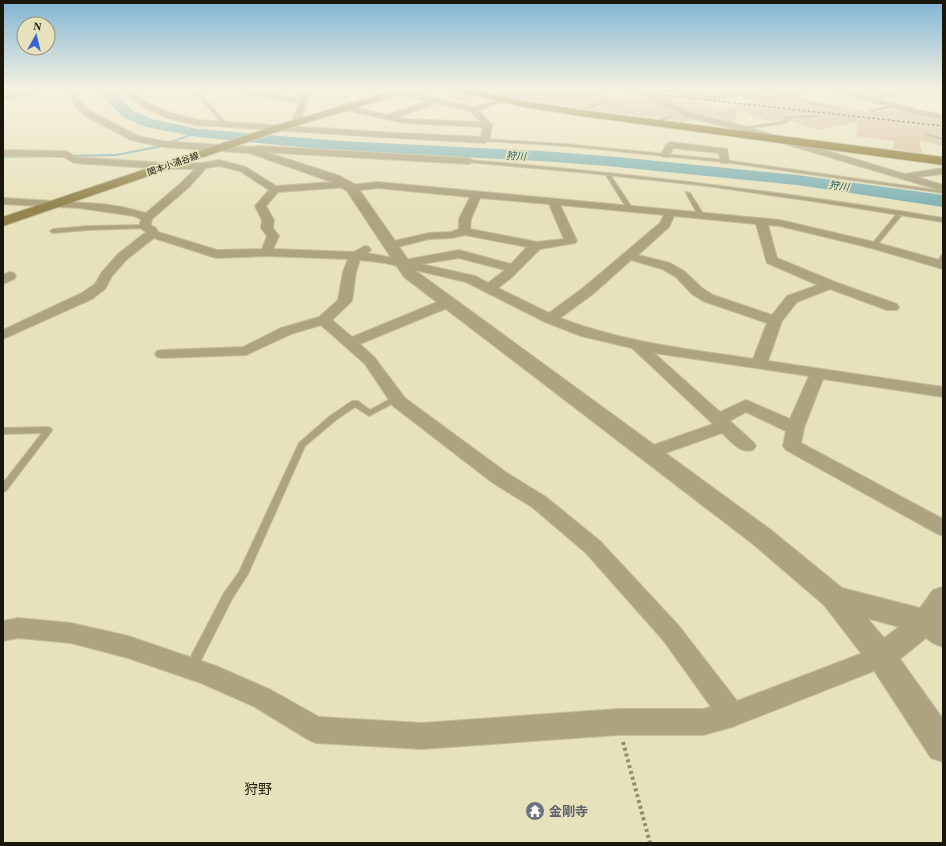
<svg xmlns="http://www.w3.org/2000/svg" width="946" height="846" font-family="'Times New Roman','Noto Sans JP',serif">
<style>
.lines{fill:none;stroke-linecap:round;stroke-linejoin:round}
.stream{fill:#84b4b5;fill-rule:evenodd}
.river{fill:#84b4b5;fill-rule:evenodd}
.building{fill:#d8bfa1}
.service-casing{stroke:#c3bd9c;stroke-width:2}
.minor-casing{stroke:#c3bd9c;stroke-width:2}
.tertiary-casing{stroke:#c3bd9c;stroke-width:2}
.secondary-casing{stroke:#c3bd9c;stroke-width:2}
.primary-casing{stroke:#c3bd9c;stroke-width:2}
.path{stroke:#908c70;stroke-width:4;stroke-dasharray:3 3;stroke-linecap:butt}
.service{fill:#ada380;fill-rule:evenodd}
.minor{fill:#ada380;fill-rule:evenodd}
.tertiary{fill:#ada380;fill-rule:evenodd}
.secondary{fill:#94854f;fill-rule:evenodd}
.primary{fill:#826f26;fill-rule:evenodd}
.rail{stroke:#3a3725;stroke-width:1.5;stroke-dasharray:2.5 2.5;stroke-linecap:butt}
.labels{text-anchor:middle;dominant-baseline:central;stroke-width:3.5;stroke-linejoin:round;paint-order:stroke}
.far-street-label{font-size:9px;fill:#191709;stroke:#e8e2bc}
.far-water-label{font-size:10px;font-style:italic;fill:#1a5d5f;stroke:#e8e2bc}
.near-worship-label{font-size:13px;font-weight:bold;fill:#5b616d;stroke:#e8e2bc;text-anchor:start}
.near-neighbourhood-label{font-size:14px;fill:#191709;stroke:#e8e2bc}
</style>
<rect width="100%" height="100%" fill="#e8e2bc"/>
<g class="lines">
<path class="stream" d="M197,132L199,133L158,148L116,156L3,158V156L116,154L156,146Z"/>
<path class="river" d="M95,88H110L133,111L155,120L198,129L340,141L542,151L607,156L797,175L943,195V207L797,185L607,166L542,161L340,151L198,137L146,127L123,117Z"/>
</g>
<g class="building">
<path d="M474,88H555L576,92L583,91L628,100L644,98L648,101L693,120L683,122L670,120L672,119L671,115L658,118L591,110L603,106L617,107L620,105L619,104L606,100L593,103L583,109L528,100Z"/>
<path d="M458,93L482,99L472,102L447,97Z"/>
<path d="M658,96L671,98L679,101L694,99L721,111L723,108L757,101L771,102L785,99L838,111L841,109L840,107L826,103L840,105L872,113L890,109L915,115L943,120V136L926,132L924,136L943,141V146L919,140L922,153L893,149L894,141L856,136L858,122L818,130L790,121V119L819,118L820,116L818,114H787L781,121L770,122L739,110L733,122L717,118L718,116L714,117L694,112Z"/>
</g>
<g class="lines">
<defs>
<g id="service">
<path d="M190,88H194L198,94H201L226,123V125H224L199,96H196Z"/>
<path d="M900,90L920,91L900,92L870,100L868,99Z"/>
<path d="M784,95L839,108L840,109L838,110L783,97Z"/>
<path d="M606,101L619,105L617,106C603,102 594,105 582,114L579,113L593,104Z"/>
<path d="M893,104L894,106L872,112L870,111Z"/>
<path d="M818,115L819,117L789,118L788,122L782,124L741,129L739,128L781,122L785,120V117L787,116Z"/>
<path d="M670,116L671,118L651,124L649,123Z"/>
<path d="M926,133L943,138V140L925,135Z"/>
<path d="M485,139L566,144L724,160L943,191V193L724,162L566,146L484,141Z"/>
<path d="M469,160C628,173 786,192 943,218V222L825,203L707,186L588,173L467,162V160Z"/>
<path d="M607,176H611L633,209L632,210H628L607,177Z"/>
<path d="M686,192L690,193L704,215L703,216L698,215L686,193Z"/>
<path d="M896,215L901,216L876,246H872V244Z"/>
<path d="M145,225L147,226V228L88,230L53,233L50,231L53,229L88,226Z"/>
<path d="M943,255L942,264L937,265L936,264L941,256Z"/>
<path d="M394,397H400L401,399L369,416L355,407L336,420L305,446L248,574L232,599L195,672L191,673L187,672L185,668L187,664L224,593L239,572L299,443L330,416L352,401H358L370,410Z"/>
<path d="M48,427L51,428L52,430L51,432L6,491L3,492V483L42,433L3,434V428Z"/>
</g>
<g id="minor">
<path d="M41,88H55L51,90L3,100V96Z"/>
<path d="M121,88H129L144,101L156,107L177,115L198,120L379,132L481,137L483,127L404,123L345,110L344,108L348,106L387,115L429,101L397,94V90H400L473,107L506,98L510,100L478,110L492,125L489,140L485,143L379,137L198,125C170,120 140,111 121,88ZM438,103L470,111L481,122L404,119L396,117Z"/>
<path d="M226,88H241L300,99L304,88H312L302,117L306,120L302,122L293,119L299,103L230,90Z"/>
<path d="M634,88H643L655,96L693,113L744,126L905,174L943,168V174L917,177L943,185V191L738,130L687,117L649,100Z"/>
<path d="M661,88C679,88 697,97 715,96C721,95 727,93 734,92L726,88C742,88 755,98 772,97C789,95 803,88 821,88L771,101L751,99L741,95L714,100L684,96Z"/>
<path d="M824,88H836L919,110L943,115V119L915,114Z"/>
<path d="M906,88L943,90V94L918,93Z"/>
<path d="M670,142L727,149L729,161L727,163H721L719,153L673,148L669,157H663L661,155L666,145Z"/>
<path d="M261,146L469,158L474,161L469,164L261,152L250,153L246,150L250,147Z"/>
<path d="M3,150L66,151L76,157L166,163H203L219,160L246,167L276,186L347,181L351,182V185L378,182L780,220L878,243L943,261V269L871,248L780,226L768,225L777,258L835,282L897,304L899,307L897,310H887L830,289L797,302L782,321L768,361L943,387V397L823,379L804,428L801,443L943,519V536L936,533L786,450L783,446L786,431L746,412L730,421L753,442L756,446L753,450C740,454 732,442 722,433L657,456L651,458L645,456L642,452L645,448L713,424L632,348L581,336L545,322L466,282L385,263L360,260L356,272L352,301L332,320L352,337L442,300H452L454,303L452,306L360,344L375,358L405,398L507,473L546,497L600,541L679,626L737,701L881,646L889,649L893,657L889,665L732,727L703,735H618L422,749L316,743L307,739L253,706L201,683L128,658L71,643L18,638L3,641V621L18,618L71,623L128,636L216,666L271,690L319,717L422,723L618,709H703L711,707L663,640L586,553L532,507L493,483L393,406L365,364L321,325L291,334L246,355L162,358L157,357L155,354L157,351L162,350L243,347L281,328L319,317L338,300L343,272L348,259L266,256L216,258L154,238L126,260L112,276L105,289L92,299L3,339V330L82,293L95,284L102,272L118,254L146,232L139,227L141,219L134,216L79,208L3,204V198L102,204L122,207L146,213L181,183L195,169H166L74,163L64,157L3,156ZM219,166L240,171L269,190L255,206L262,220L261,228L267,236L262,249L217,250L158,232L156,228L151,225L152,219L189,187L206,168ZM348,187V190L352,191L378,188L470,197L459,219V229L451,232L429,233L386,243L384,245L386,247L390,249L429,239L452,238L465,235L527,247L511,264L459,250L404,260L367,253L371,250L369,247L365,246L354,252L273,249L279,236L273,228L274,220L266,206L278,192ZM480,198L549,204L564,239L537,242L470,229L471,219ZM560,205L664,215L660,223L583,288L549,313L498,288L511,278L540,249L575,243L577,241ZM674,216L756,224L767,263L818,285L787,296L772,315L713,295L702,288L684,271L670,263L638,255L669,227ZM459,258L505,270L488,283L475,276L421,264ZM631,260L662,269L676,277L692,294L703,301L767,323L753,359C688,349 622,342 560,318L593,294ZM654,353L809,376L790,419L746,400L720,412Z"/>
<path d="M10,272L14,273L16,276L14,279L3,284V275Z"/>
</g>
<path id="tertiary" d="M65,88H73L85,106L92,112L138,136L163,141L250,147L340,176L356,185L416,271L771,530L842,588L920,608L933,590L943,587V647L933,643L926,638L900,659L943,719V762L931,758L871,666L824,605L753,544L404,277L347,191L332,182L249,153L163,147L131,140L86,116L79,110ZM867,618L899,627L884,638Z"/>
<path id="secondary" d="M402,88H417L415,90L282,130L3,226V217L274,126Z"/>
<path id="primary" d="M450,88H467L524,101L581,110L943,157V165L581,116L524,107L452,90Z"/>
</defs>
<use href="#service" class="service-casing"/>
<use href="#minor" class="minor-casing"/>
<use href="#tertiary" class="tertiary-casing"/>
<use href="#secondary" class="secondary-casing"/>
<use href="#primary" class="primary-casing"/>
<path class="path" d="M623,742L650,843"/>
<use href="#service" class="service"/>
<use href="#minor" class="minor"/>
<use href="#tertiary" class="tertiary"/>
<use href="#secondary" class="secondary"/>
<use href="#primary" class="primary"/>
<path class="rail" d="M599,88L943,126"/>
</g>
<linearGradient id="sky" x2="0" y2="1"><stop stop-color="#80b4d4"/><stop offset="0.43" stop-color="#f5f2e1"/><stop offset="1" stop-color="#f5f2e1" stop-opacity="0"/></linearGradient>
<rect width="946" height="206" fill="url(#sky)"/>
<defs>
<symbol id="temple-disc" viewBox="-11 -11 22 22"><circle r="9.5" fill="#6b7280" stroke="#e8e2bc"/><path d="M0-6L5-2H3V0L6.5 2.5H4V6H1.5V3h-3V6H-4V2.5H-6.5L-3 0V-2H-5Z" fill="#fff"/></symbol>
</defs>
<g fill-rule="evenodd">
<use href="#temple-disc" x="524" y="800" width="22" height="22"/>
</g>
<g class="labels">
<g class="far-street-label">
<text transform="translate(173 164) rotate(-19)">関本小涌谷線</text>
</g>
<g class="far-water-label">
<text transform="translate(516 156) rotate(3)">狩川</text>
<text transform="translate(839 186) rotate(8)">狩川</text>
</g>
<g class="near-worship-label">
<text x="549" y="811">金剛寺</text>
</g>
<g class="near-neighbourhood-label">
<text x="258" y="789">狩野</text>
</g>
</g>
<rect width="946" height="846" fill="none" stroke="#191709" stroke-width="8"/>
<g transform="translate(36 36) rotate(8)"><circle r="19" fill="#e8e2bc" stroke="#959174"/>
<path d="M0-3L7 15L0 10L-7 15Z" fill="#3663d3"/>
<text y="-6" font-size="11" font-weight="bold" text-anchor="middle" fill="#191709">N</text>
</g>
</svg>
